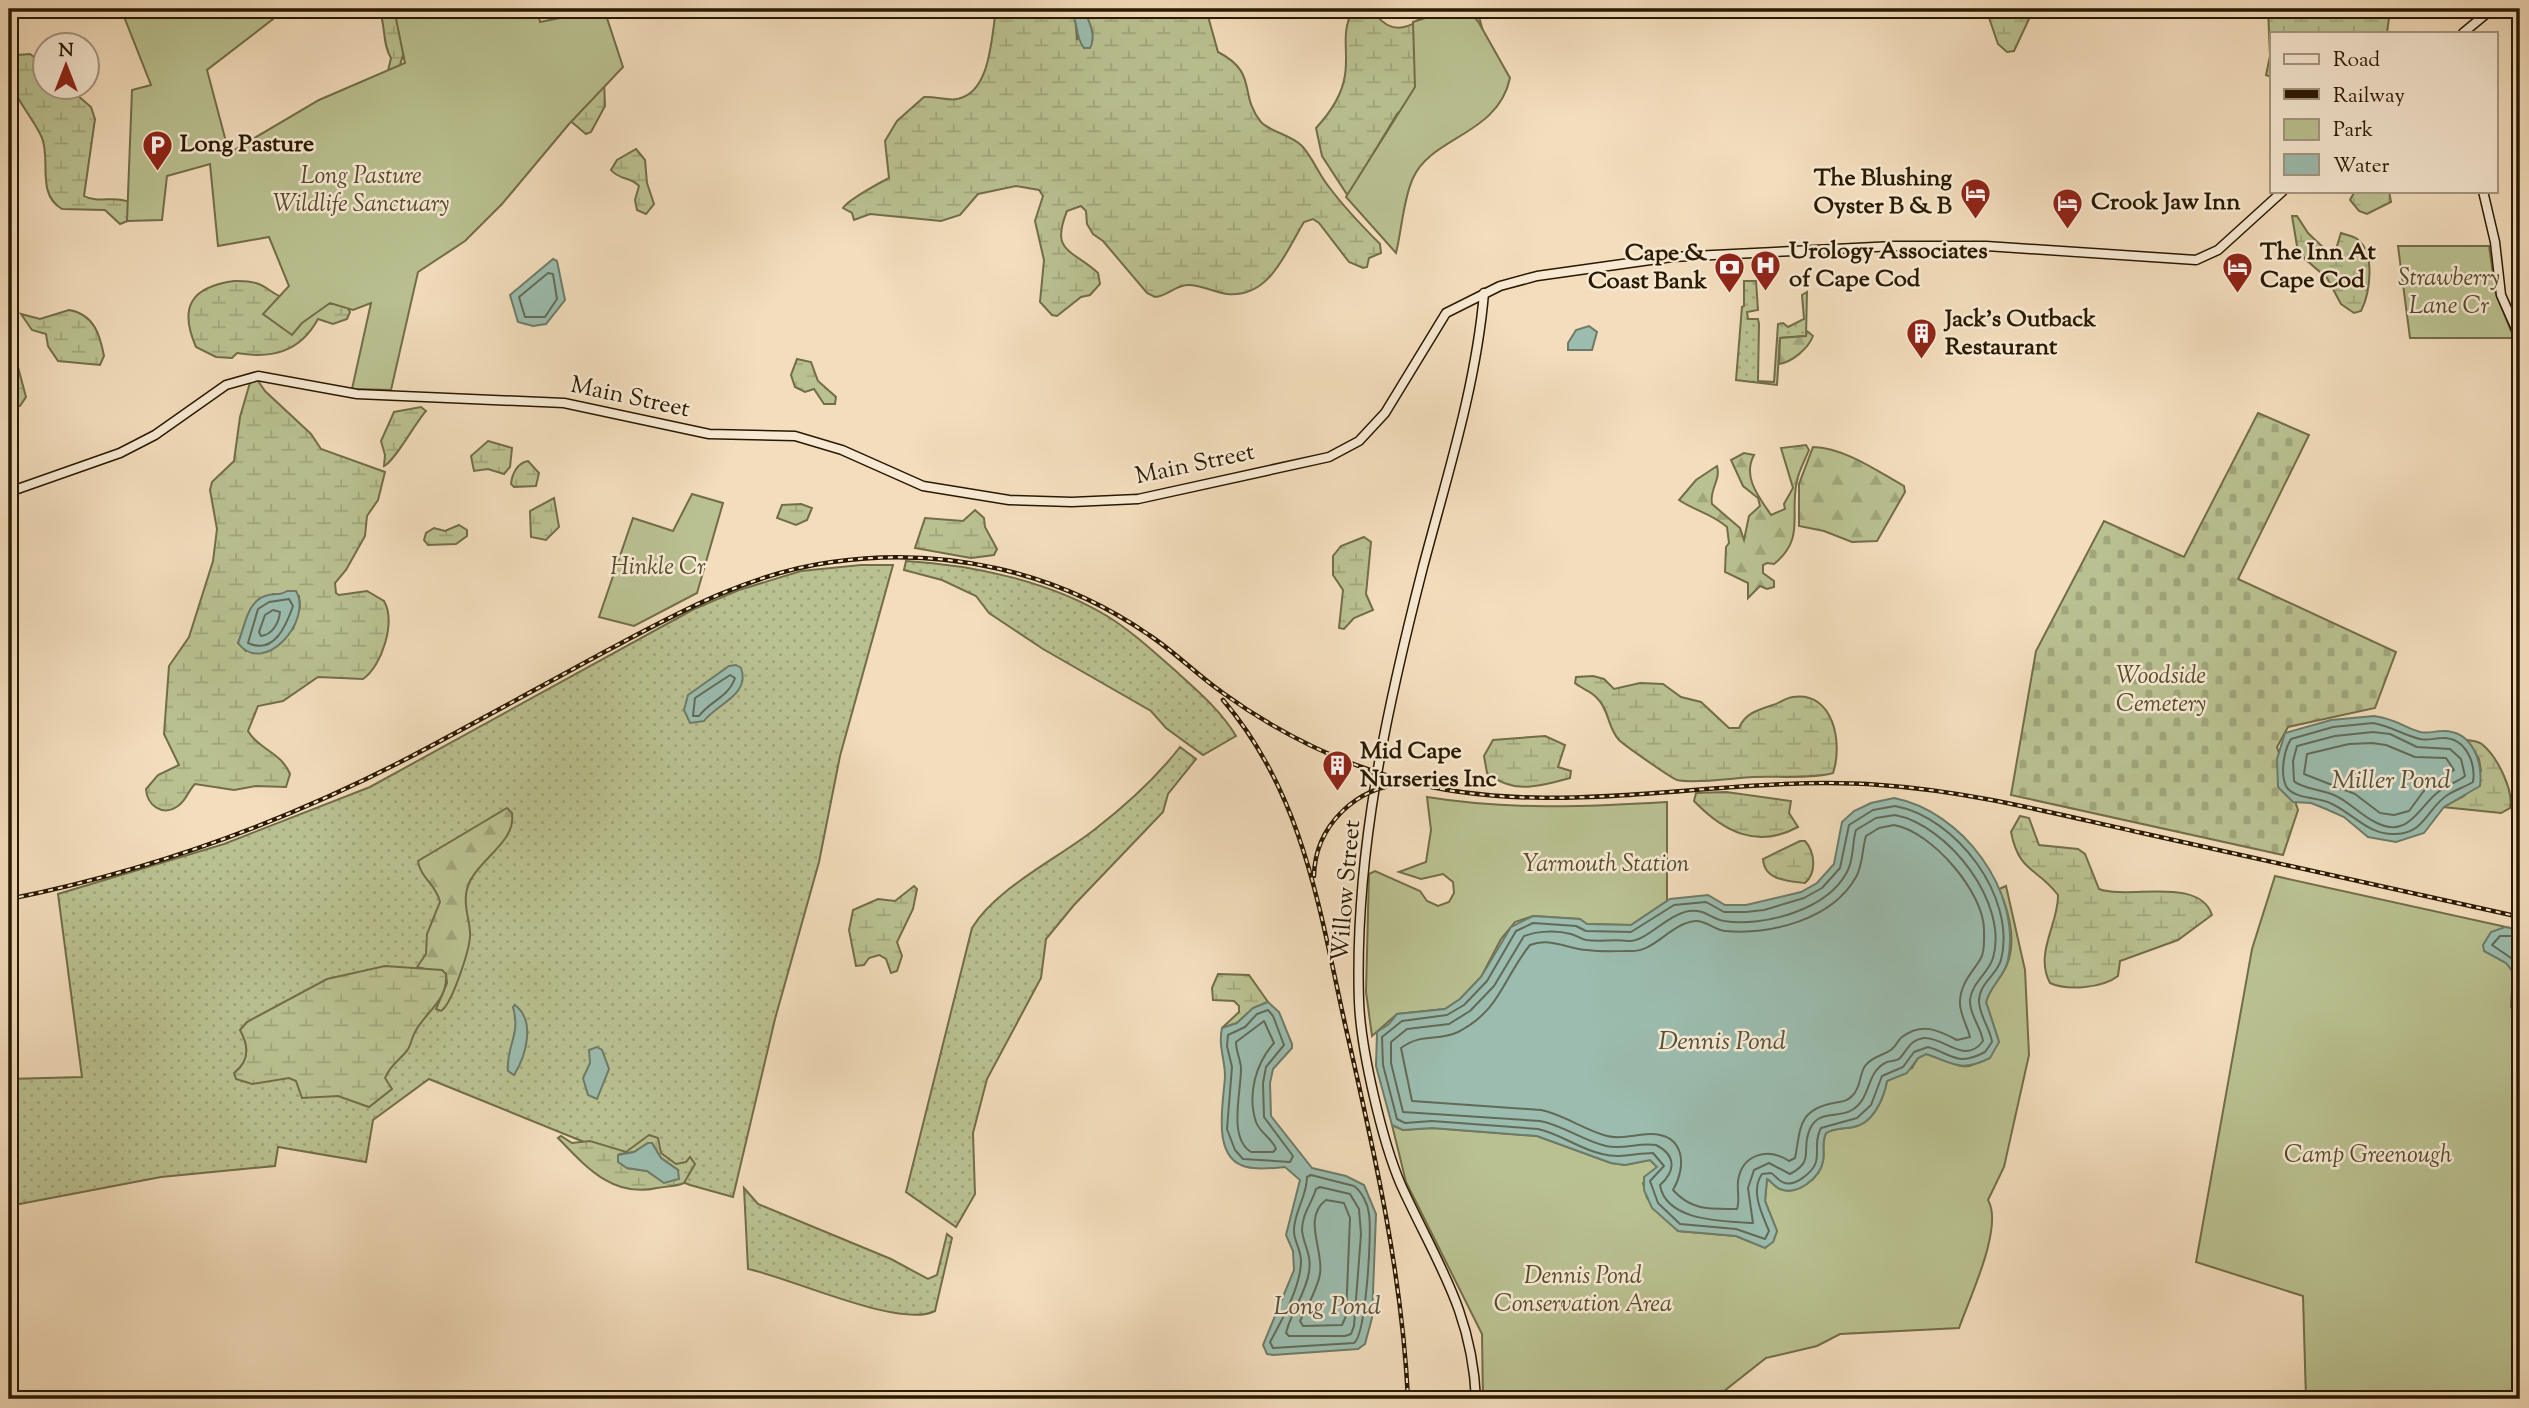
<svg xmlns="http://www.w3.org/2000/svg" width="2529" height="1408" font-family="'Sorts Mill Goudy',serif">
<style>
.grass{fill:url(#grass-dots);stroke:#726d48;stroke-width:2}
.forest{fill:url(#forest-firs);stroke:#726d48;stroke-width:2}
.wetland{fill:url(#wetland-marsh);stroke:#726d48;stroke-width:2;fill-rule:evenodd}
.cemetery{fill:url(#cemetery-stones);stroke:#726d48;stroke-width:2}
.park{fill:#bac191;stroke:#726d48;stroke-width:2}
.water{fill:#9bbcae;stroke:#6e7b68;stroke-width:2}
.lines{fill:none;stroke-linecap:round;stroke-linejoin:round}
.shore{stroke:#626a57;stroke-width:2}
.secondary-casing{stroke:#2a1900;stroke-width:11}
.secondary{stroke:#f7e9d3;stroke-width:8}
.rail-casing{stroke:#2a1900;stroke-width:4.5}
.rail{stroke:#f7e9d3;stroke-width:2;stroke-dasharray:5;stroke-linecap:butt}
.labels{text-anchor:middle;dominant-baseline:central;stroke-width:5;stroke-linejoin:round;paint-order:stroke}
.poi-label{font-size:24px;font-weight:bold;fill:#2a1900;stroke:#f7e9d3;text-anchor:start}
.park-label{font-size:24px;font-style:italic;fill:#554b2c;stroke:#f7e9d3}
.street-label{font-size:24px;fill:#2a1900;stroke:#f7e9d3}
.water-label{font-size:26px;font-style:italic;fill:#52523d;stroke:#f7e9d3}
</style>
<defs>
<pattern id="grass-dots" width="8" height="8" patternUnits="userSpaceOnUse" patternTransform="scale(1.75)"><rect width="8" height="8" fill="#bac191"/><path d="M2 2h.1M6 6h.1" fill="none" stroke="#a0a57b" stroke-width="1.8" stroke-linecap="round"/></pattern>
<pattern id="forest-firs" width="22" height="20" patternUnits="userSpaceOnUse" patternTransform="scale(1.75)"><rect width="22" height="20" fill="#bac191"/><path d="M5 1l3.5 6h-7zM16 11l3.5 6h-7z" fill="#a0a57b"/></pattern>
<pattern id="wetland-marsh" width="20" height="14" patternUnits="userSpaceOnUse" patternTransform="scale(1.75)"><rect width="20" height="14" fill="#bac191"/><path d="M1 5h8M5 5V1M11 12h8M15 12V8" fill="none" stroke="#a0a57b"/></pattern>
<pattern id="cemetery-stones" width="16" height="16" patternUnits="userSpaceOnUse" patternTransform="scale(1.75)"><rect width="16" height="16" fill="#bac191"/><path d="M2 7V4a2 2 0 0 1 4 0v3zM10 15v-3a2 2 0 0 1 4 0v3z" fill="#a0a57b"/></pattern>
</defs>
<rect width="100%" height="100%" fill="#f3ddbc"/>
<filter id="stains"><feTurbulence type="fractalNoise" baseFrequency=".00286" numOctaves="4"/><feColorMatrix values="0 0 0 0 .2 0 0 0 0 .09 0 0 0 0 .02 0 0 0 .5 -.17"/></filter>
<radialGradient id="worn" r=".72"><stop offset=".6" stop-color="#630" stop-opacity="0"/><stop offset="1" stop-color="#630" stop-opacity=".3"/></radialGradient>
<g class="grass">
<path d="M1744,281H1756L1758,310L1747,312L1748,319H1758L1759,324L1758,381L1774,382L1778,324L1783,323L1788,327L1804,319L1802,295L1807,292L1806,336L1780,338L1777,385L1736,380L1742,307L1744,306Z"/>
<path d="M906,561C973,565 1049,581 1107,616C1133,632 1155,653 1178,673C1199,692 1221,711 1236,736L1203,755L1166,728L1151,711L1043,649L989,613L976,596L942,580L904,570Z"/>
<path d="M861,565H893L840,756L819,862L775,1019L733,1197L690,1185L429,1079L373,1120L366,1162L278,1147L275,1166L161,1177L9,1206V1079L82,1077L58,894L224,844L370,787L694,609L739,590L801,571Z"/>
<path d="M1180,747L1196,759L1168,794L1163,812L1074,905L1046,939L1041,978L987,1079L973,1133L975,1194L956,1227L906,1192L972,928C996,888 1057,859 1094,830C1125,806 1156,778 1180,747Z"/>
<path d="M744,1188L758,1204L891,1259L928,1279L937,1275L947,1234L952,1238L935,1311C900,1329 792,1278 748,1269Z"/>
</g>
<g class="forest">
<path d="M1807,331L1813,336C1808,349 1792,362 1779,364L1780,338L1806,336Z"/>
<path d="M1806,445L1809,450C1805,460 1799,470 1797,481C1789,515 1806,538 1774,564L1767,563L1763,565V573L1774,581V587L1767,589L1760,586L1748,598V583L1725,572L1726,547L1729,543L1727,527C1711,513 1695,511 1679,500L1696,480L1717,466C1721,481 1709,489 1712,504L1740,528L1744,540L1749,516L1760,506L1758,498L1743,486L1731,460L1744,453L1754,455C1742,477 1759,497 1771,515L1785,509L1784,504L1793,488L1781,448Z"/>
<path d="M1813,447C1845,448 1877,471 1904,486L1905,492L1877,541L1852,542L1824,531L1799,526V484Z"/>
<path d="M507,808L512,813C517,846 469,862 466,895C464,909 471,923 470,937C469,951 452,1004 441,1011L436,1009L447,983L446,974L417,967L426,954L427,934L440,902C437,886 420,877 418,861Z"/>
</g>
<g class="wetland">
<path d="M379,9H432L404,52L399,68L387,75L391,58C382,44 386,25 379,9Z"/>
<path d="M1005,9H1070L1075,15L1077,40L1083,9H1206L1218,52C1259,73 1238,94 1261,122C1270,132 1290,134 1302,146C1313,158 1319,175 1329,187C1344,207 1362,226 1380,244L1381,253L1369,258L1367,267L1363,268L1349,262L1319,223L1313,219L1304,222C1285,253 1270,298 1227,294C1215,292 1203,286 1190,285C1176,284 1168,296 1155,297L1147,293L1103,241L1093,234L1087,224L1086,211L1081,206L1067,211C1050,253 1072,249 1098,273L1100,284L1090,295L1081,297L1057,316L1052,315L1040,302L1044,260L1035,221L1043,196L1039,190L1016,186L978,194L960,215L941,221L870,214L854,220L852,213L843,208C848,200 879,183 889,178L885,141L897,121L924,97C935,96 948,101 957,99C991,93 991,37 996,11Z"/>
<path d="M1353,9H1371C1384,27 1397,34 1418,21L1416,9H1477L1485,39L1397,114L1348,196L1322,156L1316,128C1330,113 1342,96 1345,75C1349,50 1340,35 1353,9Z"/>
<path d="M1986,9H2030L2029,19L2014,51L2007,52L1998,44Z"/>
<path d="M2268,9H2384L2389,18L2387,33H2272V77L2266,75L2270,56Z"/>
<path d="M30,54L45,65L46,88H69L91,107L95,119L84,196C98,204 115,195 129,202L130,220L120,224L105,210L62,209C36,194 51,160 42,138C33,115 0,85 11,59L17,55Z"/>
<path d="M604,80L605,106L591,132L586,134L568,119Z"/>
<path d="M636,149L645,160L647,183L654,204L646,214L637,210L635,200L639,186C631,177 619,180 611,170L617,160Z"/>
<path d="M2355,191H2389L2391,202L2367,214L2359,211L2350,200Z"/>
<path d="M2292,216H2297L2308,233L2329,253L2336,249L2341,233C2345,235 2354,236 2357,239C2376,253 2370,293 2361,311L2354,313L2341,304L2327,278L2305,259L2297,246Z"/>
<path d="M234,281C269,280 263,292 291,301C308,307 328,300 347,306L350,312L347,319L333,324L318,319C300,352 272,359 237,353L232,358L216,357L196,347C179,308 190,287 234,281Z"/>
<path d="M69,310C94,314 100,335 104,356L100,365L58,361L48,346L46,334L32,330L21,314L40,319Z"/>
<path d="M9,355L15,356L26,397L20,406L9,409Z"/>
<path d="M797,359L811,362L818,381L836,397L835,404H824L814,389L805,392L795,387L791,375Z"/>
<path d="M256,378L265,391L311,434L321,449L385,472L378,500L367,516L365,536L346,570L335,583L336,593L339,595L367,591L384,601C396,622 382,666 363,679L318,677L283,701L258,706L248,731C258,749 281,752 290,774L286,787L256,786L234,790L195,784C188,791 186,801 178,806C162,817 147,805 146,789L158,775L179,765L164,734L169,666L189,637L213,561L217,529L210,490L212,482L234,461L240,417L251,379ZM273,594L299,596L300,607L293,629L246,651L238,643L249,616Z"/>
<path d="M421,407L426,411C415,423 395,461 384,466L385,455L381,441L394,412Z"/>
<path d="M488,441L512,448L510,467L504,474L488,469L474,471L471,456Z"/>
<path d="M528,461L539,473L536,486L514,487L511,484C512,474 517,463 528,461Z"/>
<path d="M554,498L559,527L546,540L531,537L530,511Z"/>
<path d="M801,504L812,508L807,520L796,525L777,518L782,505Z"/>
<path d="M975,510L984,518L985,527L997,549L994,555L971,558L915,548L925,518L963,521Z"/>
<path d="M459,525L467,530V536L456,544L428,545L424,540L426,533L434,528L445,531Z"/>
<path d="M1364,537L1371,542L1366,594L1373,610L1354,618L1344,629L1339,628L1343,590L1333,575V556L1341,546Z"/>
<path d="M1593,676L1604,679L1614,689L1640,683L1663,684L1681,697L1701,702L1729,728H1739C1745,713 1758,710 1773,705C1780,703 1785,698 1793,697C1834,691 1843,744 1833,773C1814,779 1774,776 1753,777C1734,778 1693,784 1677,780C1671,778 1624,745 1619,740C1607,727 1610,711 1597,698C1591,691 1582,689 1575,683L1576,677Z"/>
<path d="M1545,736L1565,745L1558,767L1571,771L1570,778C1540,786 1514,795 1487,773L1484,756L1493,740Z"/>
<path d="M2467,740C2473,741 2479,741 2483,745C2497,757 2514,790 2510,808L2501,813L2443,807L2464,796L2481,771L2479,759Z"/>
<path d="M1726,792L1791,801L1789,813L1798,827C1757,849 1724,832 1694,801L1696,793Z"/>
<path d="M2020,816L2029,818L2039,845L2078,849L2085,854L2099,889C2130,900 2199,876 2212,915L2178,940L2120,961L2118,976C2103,988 2067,991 2050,983C2034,953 2059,923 2058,895C2037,867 2019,873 2011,832Z"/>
<path d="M1800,841H1805C1815,852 1817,873 1805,883C1787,881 1764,880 1763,859Z"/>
<path d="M914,886L917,889L913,909L897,942L902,956L897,971L891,973L886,959L879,955L869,958L864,965L856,966L849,930L853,910L878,899L895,901Z"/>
<path d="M385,966L442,970L446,974C448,1001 426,1011 415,1032C411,1039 411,1047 406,1052C398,1061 389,1067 385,1078L392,1089L369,1107L338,1096L302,1098L296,1081L289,1078L252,1084L236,1079L234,1073C250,1061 249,1046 240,1030L247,1022L327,979Z"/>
<path d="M1218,974L1249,975L1268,1002L1253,1008L1237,1023L1222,1028L1239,1012V1006L1234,1001L1213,1000L1212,988Z"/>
<path d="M649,1135L658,1138L661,1153L676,1164L686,1162L690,1157L695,1164L684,1183C675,1187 667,1186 657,1188C613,1198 586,1167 558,1138L561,1136L572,1143L590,1141L626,1152ZM648,1143H652L661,1158L678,1170L662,1181L647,1171L627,1168L620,1154L634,1152Z"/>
</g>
<path class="cemetery" d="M2258,413L2309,435L2238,579L2396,652L2375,708L2288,727L2277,747L2298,810L2283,855L2011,795L2036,651L2104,521L2184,557Z"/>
<g class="park">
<path d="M121,9H286L207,70L229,153L319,100L405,63L394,9H537L540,22L604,9L623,67L569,124L502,204L465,241L418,272L391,390L352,389L371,303L353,310L330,303L302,323L292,335L263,314L289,286L269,237L218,246L210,164L167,176L162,220L127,221L132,90L151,85Z"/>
<path d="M1453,9H1468L1479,23L1510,78C1498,135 1432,136 1413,178C1403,200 1402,229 1396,253L1346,197L1415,87L1413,22Z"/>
<path d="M2398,246H2489L2496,294L2514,338H2410Z"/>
<path d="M692,494L723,503L697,593L634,626L599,617L633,518L673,531Z"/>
<path d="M1427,797C1507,810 1586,807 1667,802V901L1631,925L1586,924L1580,919L1533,916L1515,922L1501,939L1481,977L1460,999L1445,1009L1397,1014L1372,1036L1366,992L1369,874L1375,871L1420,891L1427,901L1438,906L1449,902L1454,893L1453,882L1443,874L1421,879L1399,872L1426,862L1431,830Z"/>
<path d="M2275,876L2520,930V1399H2306L2303,1296L2196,1262L2252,949Z"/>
<path d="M2006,886L2025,970L2029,1055L2004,1167L1988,1200C2004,1227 1969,1299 1959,1328L1840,1334L1817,1346L1766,1358L1714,1399H1483L1482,1334L1406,1182L1392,1125L1403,1130L1432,1128L1537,1136L1611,1163L1625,1165L1650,1160L1657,1167L1643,1183L1647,1198L1678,1231L1736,1236L1753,1243L1773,1242L1777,1231L1765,1201L1767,1179C1772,1182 1775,1187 1780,1189C1797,1196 1820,1178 1823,1161C1825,1151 1821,1144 1826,1133C1834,1128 1843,1129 1853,1127C1873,1124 1884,1098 1887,1081L1912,1068L1918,1058L1926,1054C1967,1066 1965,1079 1999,1042L1986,1002C1989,990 1995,984 2002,974C2019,949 2010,914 1999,889Z"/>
</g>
<g class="water">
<path d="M1070,9H1083C1089,20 1097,36 1090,48H1084C1074,36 1079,21 1070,9Z"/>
<path d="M553,259L557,261L565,300L546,324L533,326L518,322L510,295Z"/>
<path d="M1589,326L1597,332L1592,350H1568V343L1576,330Z"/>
<path d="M287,591H296C313,621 264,677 238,643C245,626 247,602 265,596C274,593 280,596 287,591Z"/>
<path d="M736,665L741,668C751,695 716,704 704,721L690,723L684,710L688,695L729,666Z"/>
<path d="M2374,716C2396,719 2401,726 2420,732C2429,734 2434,731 2442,731C2472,730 2483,761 2480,786L2444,807L2424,833L2396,842L2368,837L2344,817L2326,809L2311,803L2293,802L2278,787L2277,759L2285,733L2331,720Z"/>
<path d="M1894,798C1962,811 2022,891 2008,960C2005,976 1990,986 1986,1002L1999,1042L1990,1058C1960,1073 1953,1063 1926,1054L1918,1058L1907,1073L1887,1081C1884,1098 1873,1124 1853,1127C1843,1129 1835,1128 1826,1133C1821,1144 1825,1151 1823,1161C1820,1178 1797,1196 1780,1189C1775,1187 1771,1181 1767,1179L1765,1201L1777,1231L1773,1242L1765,1248L1736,1236L1678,1231L1652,1208L1644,1190V1177L1657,1167L1650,1160L1625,1165L1611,1163L1537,1136L1432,1128L1403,1130L1392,1125L1376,1066L1377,1032L1389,1024L1397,1014L1445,1009L1460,999L1481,977L1511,927L1533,916L1580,919L1587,924L1631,925L1670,899L1708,895L1725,905H1746L1801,892L1817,883L1834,864L1842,822L1854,811L1871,803Z"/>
<path d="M2505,927L2520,930V1018L2511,1007L2513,972L2506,963L2484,951L2483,945L2491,932Z"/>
<path d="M1268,1002L1279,1012L1292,1044V1048L1273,1069L1270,1083L1271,1116L1312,1168L1346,1176L1364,1185L1376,1214L1372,1318L1365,1344L1358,1349L1273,1355L1267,1354L1263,1345L1294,1270L1293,1251L1286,1235L1300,1180L1285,1167C1273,1168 1258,1170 1247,1167C1210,1159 1224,1101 1225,1076C1225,1059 1218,1046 1222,1028L1237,1023L1253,1008Z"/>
<path d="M515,1005C536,1021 526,1056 514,1075L508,1071C506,1045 521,1036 513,1007Z"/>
<path d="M597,1047L602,1050L609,1069L597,1099L588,1095L583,1078L590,1063L589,1050Z"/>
<path d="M648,1143H652L661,1158L678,1170L679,1179L664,1183L647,1171L627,1168L618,1162V1155L634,1152Z"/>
</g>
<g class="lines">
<g class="shore">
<path d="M548,273L553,274L557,299L545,317H525L519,297Z"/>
<path d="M289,599L293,606C286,626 274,655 248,643L258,609L269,602Z"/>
<path d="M273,610L280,612C279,623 272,635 261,636L259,632L265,615Z"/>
<path d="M730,675L735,678C728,698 711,700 699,716H693L695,698Z"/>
<path d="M2373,723C2391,726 2403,735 2420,739C2429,741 2434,738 2442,738C2465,737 2476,762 2473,782C2465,787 2457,789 2449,794C2427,807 2426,833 2396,834C2369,836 2353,813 2330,803C2317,797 2293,799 2286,786C2280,773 2284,750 2291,739L2333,727Z"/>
<path d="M2373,732L2390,734L2417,747L2450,749L2461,759L2465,776C2456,783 2446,785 2437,793C2419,807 2408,840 2375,822C2360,815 2350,802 2334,795C2323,790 2300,788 2294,781L2293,761L2297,746L2335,736Z"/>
<path d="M2372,743L2386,745L2415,757L2446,758L2454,770L2426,788L2409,811L2394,815L2380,813L2355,794L2304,774L2307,754L2349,744Z"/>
<path d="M1895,806C1956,817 2017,897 2001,960C1997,975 1979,983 1979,1001C1979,1015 1990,1028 1992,1042L1985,1052C1957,1067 1952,1054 1928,1047L1914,1052L1903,1067L1882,1076L1871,1105L1857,1118L1821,1128C1814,1141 1819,1150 1816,1162C1813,1172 1796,1186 1785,1183C1779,1182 1776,1176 1771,1173L1762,1174C1750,1191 1762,1214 1769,1231L1765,1239L1736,1229L1680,1224L1658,1203L1650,1181L1664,1166L1653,1153C1635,1153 1621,1159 1602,1154C1579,1149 1561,1134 1538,1129L1432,1121L1405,1123L1397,1119L1383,1065L1382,1037L1402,1021L1447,1015L1464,1005L1487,981L1516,931L1533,923L1576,926L1586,931L1631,932L1674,905L1706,902L1724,912H1746L1764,910L1804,898L1822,888L1840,868L1849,825L1873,810Z"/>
<path d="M1895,815C1948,825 2009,903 1993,958C1988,974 1972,982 1970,1000C1969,1014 1981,1027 1983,1041C1965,1066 1943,1036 1924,1038C1910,1040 1908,1049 1900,1058C1896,1062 1889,1060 1885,1063C1866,1073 1871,1099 1852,1110C1838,1119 1819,1109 1810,1129C1800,1151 1816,1160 1790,1174L1769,1163L1754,1170L1748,1188L1753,1223C1724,1221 1666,1222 1660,1185C1676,1171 1676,1155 1656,1145C1639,1142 1624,1150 1606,1146C1583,1141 1563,1125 1540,1121L1403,1112L1391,1063V1042L1407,1029L1449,1024L1470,1011L1494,986L1524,936C1538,931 1556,930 1571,934C1576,935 1580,939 1586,940C1600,942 1614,939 1628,941C1645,943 1666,915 1689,911C1705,909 1710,918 1724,921C1764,927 1827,910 1847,872C1854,860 1852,843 1856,830L1876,818Z"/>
<path d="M1894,825C1931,831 1985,893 1984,931C1984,939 1985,951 1981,958C1973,972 1961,982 1960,1001C1959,1013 1967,1025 1970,1037L1957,1040C1938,1030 1922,1022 1902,1037C1898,1040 1896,1046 1892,1049C1884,1056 1873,1055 1865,1066C1859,1075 1861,1087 1853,1095C1847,1102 1842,1101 1834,1103C1797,1110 1801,1129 1795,1158L1789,1161C1768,1147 1742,1154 1738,1181C1737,1191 1740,1201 1737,1209C1710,1209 1692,1211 1673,1190C1687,1166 1685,1134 1650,1134C1635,1134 1623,1140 1607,1136C1584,1130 1565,1115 1541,1110L1412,1101L1401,1048C1423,1032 1437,1042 1458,1032C1501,1010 1503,978 1530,945C1550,937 1568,949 1587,950C1601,952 1615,951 1629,951C1655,953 1669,924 1695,921C1706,920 1714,930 1725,931C1770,935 1832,920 1856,877C1863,865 1862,849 1866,836L1879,828Z"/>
<path d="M2520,936H2500L2492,945L2511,958L2520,971"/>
<path d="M1268,1010L1273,1016L1284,1045L1266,1067L1263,1083L1264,1117L1293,1156L1290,1162L1243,1159L1235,1150L1227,1129L1232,1067L1227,1046L1228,1035L1245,1027L1257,1014Z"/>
<path d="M1264,1021L1274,1043C1256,1063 1247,1094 1256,1122C1260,1133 1272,1138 1276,1149L1273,1152H1251C1228,1138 1241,1093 1241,1069C1241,1060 1236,1052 1236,1042Z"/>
<path d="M1311,1175L1354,1186C1362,1192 1368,1204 1369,1214C1372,1232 1366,1335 1354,1343L1273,1348L1270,1342C1282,1320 1301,1286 1301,1261C1301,1249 1293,1240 1294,1229C1295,1210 1307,1196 1307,1177Z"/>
<path d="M1320,1187L1350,1194L1359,1209L1361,1234L1354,1326L1351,1334L1345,1336H1289L1286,1333C1291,1312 1306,1293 1309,1272C1312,1254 1303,1244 1302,1230C1302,1214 1312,1203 1316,1189Z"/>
<path d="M1326,1200L1344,1203L1350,1218L1346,1316L1342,1325L1303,1326L1300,1321C1307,1307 1317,1290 1320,1274C1324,1250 1302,1218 1326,1200Z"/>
</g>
<defs>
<g id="secondary">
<path d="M2463,33L2492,9"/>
<path d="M2483,191L2495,242L2501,295L2520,338"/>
<path d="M9,492L120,453L155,435L226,385L258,376L357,394L564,403L709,434L795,436L842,450L923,486L1009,500L1072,502L1138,499L1329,457L1359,441L1385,413L1446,313L1500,286L1537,276L1672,257L1895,246H1986L2196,260L2218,250L2283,191"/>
<path d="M1476,1399C1472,1310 1436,1262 1401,1185C1382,1141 1361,1050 1359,1002C1354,855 1387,708 1423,567C1447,476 1476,386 1484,293"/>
</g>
</defs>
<use href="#secondary" class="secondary-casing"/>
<use href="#secondary" class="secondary"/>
<defs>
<g id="rail">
<path d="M1223,700C1305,796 1320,914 1347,1033C1375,1155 1402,1274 1408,1399"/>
<path d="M1314,876C1315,826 1356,786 1406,784"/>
<path d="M9,899C149,871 283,823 410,757C477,722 543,685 610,649C681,611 751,573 832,562C943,546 1057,571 1149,635C1175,652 1197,675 1223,693C1277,732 1337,762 1402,780C1558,823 1722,773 1880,785C1969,791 2056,814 2142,833C2268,861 2394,889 2520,917"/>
</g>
</defs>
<use href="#rail" class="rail-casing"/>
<use href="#rail" class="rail"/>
</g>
<defs>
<symbol id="parking-pin" viewBox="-11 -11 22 30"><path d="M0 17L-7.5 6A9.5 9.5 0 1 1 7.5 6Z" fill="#8f2418" stroke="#f7e9d3"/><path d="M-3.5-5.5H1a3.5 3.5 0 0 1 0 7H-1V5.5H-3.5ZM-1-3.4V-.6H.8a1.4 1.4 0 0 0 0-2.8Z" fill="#fff"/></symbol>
<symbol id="hotel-pin" viewBox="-11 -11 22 30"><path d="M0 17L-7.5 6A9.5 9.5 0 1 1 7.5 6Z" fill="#8f2418" stroke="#f7e9d3"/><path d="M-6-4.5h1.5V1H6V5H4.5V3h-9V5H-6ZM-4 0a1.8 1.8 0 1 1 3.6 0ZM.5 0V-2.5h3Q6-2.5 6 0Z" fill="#fff"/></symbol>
<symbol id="hospital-pin" viewBox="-11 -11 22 30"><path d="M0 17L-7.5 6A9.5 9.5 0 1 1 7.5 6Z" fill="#8f2418" stroke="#f7e9d3"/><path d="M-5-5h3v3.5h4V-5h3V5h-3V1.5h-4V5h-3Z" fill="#fff"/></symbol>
<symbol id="bank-pin" viewBox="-11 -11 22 30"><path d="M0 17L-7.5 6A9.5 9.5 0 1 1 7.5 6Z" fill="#8f2418" stroke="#f7e9d3"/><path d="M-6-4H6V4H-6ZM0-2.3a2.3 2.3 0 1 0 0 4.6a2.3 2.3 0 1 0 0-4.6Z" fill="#fff"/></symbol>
<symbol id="building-pin" viewBox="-11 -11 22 30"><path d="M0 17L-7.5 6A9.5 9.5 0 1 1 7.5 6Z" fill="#8f2418" stroke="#f7e9d3"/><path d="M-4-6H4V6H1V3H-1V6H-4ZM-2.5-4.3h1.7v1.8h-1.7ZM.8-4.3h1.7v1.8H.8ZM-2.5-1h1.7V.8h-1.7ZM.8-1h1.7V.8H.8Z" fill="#fff"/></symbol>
</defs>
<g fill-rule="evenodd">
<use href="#parking-pin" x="140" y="128" width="35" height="47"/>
<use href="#hotel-pin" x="1958" y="176" width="35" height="47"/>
<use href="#hotel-pin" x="2050" y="186" width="35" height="47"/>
<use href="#hospital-pin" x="1748" y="248" width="35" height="47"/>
<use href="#hotel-pin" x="2220" y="250" width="35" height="47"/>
<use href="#bank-pin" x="1712" y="250" width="35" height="47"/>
<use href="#building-pin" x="1904" y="316" width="35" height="47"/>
<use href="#building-pin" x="1320" y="748" width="35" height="47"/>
</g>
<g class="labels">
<g class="poi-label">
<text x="180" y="145">Long Pasture</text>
<text x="1952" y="179" text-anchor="end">The Blushing<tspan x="1952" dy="28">Oyster B &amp; B</tspan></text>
<text x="2091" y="203">Crook Jaw Inn</text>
<text x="1789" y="252">Urology Associates<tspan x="1789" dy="28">of Cape Cod</tspan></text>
<text x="2260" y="253">The Inn At<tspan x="2260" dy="28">Cape Cod</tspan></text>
<text x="1707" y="254" text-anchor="end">Cape &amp;<tspan x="1707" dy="28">Coast Bank</tspan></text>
<text x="1945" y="320">Jack's Outback<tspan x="1945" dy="28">Restaurant</tspan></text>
<text x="1360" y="752">Mid Cape<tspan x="1360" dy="28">Nurseries Inc</tspan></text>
</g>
<g class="park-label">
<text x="361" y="177">Long Pasture<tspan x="361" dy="28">Wildlife Sanctuary</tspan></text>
<text x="2449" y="279">Strawberry<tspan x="2449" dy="28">Lane Cr</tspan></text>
<text x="658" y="568">Hinkle Cr</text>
<text x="2161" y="677">Woodside<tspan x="2161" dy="28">Cemetery</tspan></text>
<text x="1606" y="865">Yarmouth Station</text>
<text x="2368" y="1156">Camp Greenough</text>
<text x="1583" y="1277">Dennis Pond<tspan x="1583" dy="28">Conservation Area</tspan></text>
</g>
<g class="street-label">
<text transform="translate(630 398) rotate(12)">Main Street</text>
<text transform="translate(1195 465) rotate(-12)">Main Street</text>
<text transform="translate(1347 891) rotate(-85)">Willow Street</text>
</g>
<g class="water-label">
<text x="2391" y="781">Miller Pond</text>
<text x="1722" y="1042">Dennis Pond</text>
<text x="1327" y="1307">Long Pond</text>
</g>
</g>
<rect width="2529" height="1408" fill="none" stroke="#f3ddbc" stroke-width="35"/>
<rect x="10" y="10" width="2508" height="1387" fill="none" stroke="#2a1900" stroke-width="3.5"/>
<rect x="18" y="18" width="2494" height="1373" fill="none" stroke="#2a1900" stroke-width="2"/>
<rect x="2270" y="32" width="228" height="161" fill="#f7e9d3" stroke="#a5967f" stroke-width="2"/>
<rect x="2284" y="54" width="35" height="10" fill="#f7e9d3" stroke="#a5967f" stroke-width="2"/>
<text x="2333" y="66" font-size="21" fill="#2a1900">Road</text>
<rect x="2284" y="89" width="35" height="10" fill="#2a1900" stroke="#a5967f" stroke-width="2"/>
<text x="2333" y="102" font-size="21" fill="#2a1900">Railway</text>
<rect x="2284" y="119" width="35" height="21" fill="#bac191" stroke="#a5967f" stroke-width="2"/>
<text x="2333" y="136" font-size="21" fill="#2a1900">Park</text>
<rect x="2284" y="154" width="35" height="21" fill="#9bbcae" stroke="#a5967f" stroke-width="2"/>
<text x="2333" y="172" font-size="21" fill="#2a1900">Water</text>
<g transform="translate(66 66)"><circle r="33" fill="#f7e9d3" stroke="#a5967f" stroke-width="2"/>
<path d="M0-5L12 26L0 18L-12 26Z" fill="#8f2418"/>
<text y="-10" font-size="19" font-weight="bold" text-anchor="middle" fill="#2a1900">N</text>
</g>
<rect width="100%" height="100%" filter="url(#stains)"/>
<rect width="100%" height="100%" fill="url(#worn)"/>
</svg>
